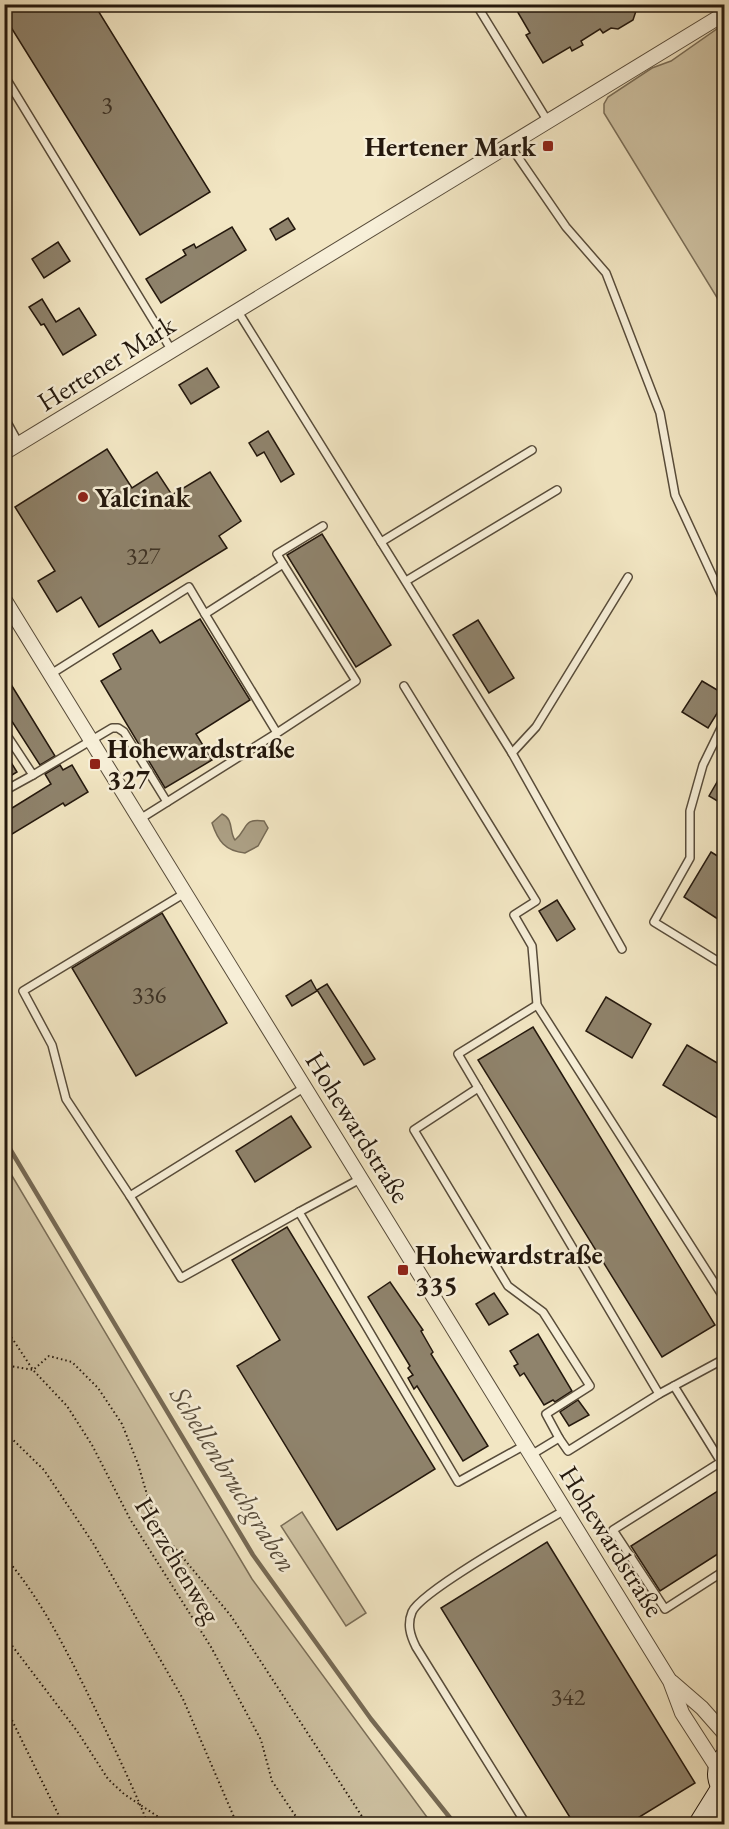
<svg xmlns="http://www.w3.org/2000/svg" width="729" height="1829" font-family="'EB Garamond',serif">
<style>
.green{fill:#cfc3a4;stroke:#7a6e58;stroke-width:1.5}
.water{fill:#aca085;stroke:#766a55;stroke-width:1.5}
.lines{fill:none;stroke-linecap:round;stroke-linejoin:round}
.stream{stroke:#766a55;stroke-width:4.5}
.building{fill:#8f836c;stroke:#24180d;stroke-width:1.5}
.lane-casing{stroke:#584c3a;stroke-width:10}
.street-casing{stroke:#584c3a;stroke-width:16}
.secondary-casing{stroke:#24180d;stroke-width:22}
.path{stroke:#24180d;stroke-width:2;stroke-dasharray:1.5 3;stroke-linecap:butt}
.lane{stroke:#f7efd8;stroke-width:7}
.street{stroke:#f7efd8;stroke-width:14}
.secondary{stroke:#f7efd8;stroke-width:20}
.poi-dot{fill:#8f2418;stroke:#f7efd8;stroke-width:2}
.labels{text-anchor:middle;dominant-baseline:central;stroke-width:5;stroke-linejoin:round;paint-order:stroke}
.number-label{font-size:24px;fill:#3f3325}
.poi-label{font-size:27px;font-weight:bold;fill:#24180d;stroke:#f7efd8;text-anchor:start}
.street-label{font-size:27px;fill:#24180d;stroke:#f7efd8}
.water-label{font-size:28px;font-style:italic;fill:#5a4e3d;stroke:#f7efd8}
</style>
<rect width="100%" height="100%" fill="#f2e6c3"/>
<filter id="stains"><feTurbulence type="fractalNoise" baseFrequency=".00333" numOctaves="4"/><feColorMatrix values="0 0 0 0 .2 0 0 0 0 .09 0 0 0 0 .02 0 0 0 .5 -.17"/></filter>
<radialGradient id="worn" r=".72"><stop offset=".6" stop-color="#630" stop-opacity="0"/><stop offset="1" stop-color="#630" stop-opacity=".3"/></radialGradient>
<g class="green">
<path d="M724,24V309L604,113V104L608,97L652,68L671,61Z"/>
<path d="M5,1164L252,1579L432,1824H5Z"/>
<path d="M302,1512L366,1613L346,1626L281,1526Z"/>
</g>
<path class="water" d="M222,814C234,819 229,832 235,840C249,828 242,818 264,821L268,828L258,846L245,853C225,851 218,841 212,823Z"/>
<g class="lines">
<path class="stream" d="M4,1139L253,1555L371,1719L455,1824"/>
</g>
<g class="building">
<path d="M4,4H94L210,192L140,235L4,16Z"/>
<path d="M513,4H631L636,11L633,20L618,29L611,28L603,33L600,29L581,41L583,45L572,51L570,47L543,63L526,35L530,33Z"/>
<path d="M288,218L295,229L276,240L270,229Z"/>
<path d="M232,227L246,250L161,303L146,279L186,255L183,250L194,244L196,248Z"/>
<path d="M58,242L70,261L44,278L32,259Z"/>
<path d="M42,299L56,322L79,308L96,335L63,355L44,324L41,325L29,307Z"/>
<path d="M207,368L219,387L191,404L179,385Z"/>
<path d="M268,431L294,474L281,482L264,452L257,456L249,443Z"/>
<path d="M107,449L132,488L157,472L172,495L210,472L241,521L219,536L227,548L99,627L81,597L57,612L38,581L55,571L15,507Z"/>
<path d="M322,534L391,645L356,667L287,555Z"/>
<path d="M200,619L250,700L196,734L212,760L165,788L101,681L121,669L113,654L152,630L160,643Z"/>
<path d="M478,620L514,678L489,693L453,635Z"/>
<path d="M4,673L55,756L40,765L4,709Z"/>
<path d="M702,681L724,694V702L708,728L682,712Z"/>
<path d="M4,751L17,772L4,780Z"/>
<path d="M60,765L63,770L72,765L88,792L65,806L63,803L4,839V813L51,784L45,774Z"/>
<path d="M724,770V805L709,796Z"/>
<path d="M711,852L724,860V923L684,897Z"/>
<path d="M557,900L575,929L557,941L539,911Z"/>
<path d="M162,913L227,1023L136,1076L72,968Z"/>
<path d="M311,980L317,991L292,1006L286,996Z"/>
<path d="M327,984L375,1059L364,1065L317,990Z"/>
<path d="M606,997L651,1024L632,1058L586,1031Z"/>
<path d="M533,1027L715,1325L662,1357L478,1060Z"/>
<path d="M687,1045L724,1067V1122L663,1085Z"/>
<path d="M291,1116L311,1147L255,1182L236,1151Z"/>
<path d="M287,1227L435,1469L337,1530L237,1366L280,1340L232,1260Z"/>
<path d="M390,1282L423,1330L421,1331L433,1352L431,1354L488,1446L463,1461L417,1386L414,1389L408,1378L413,1375L408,1368L410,1366L368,1297Z"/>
<path d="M494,1293L508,1314L489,1325L476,1304Z"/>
<path d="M538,1334L572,1391L555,1402L553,1400L544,1405L524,1373L520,1376L514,1366L518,1364L510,1351Z"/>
<path d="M578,1400L589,1415L569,1426L560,1412Z"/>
<path d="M724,1487V1550L660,1591L631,1546Z"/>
<path d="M547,1542L695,1783L628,1824H574L441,1608Z"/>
</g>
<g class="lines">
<defs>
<g id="lane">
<path d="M476,4L547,120"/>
<path d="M4,75L172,351"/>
<path d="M509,144L566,227L606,273L660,413L675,495L724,601"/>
<path d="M237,310L512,753L622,949"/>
<path d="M4,417L19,444"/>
<path d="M381,542L532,450"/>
<path d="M406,581L557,490"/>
<path d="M205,614L277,733L356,681L283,564"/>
<path d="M51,674L189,587L205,614L283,564L277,554L323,526"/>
<path d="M404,686L536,901L514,915L532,946L537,1005L724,1298"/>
<path d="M724,722L703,765L690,811V858L654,922L724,965"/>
<path d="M4,731L33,775L112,728H118L124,732L167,802"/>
<path d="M512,753L536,727L628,577"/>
<path d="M4,791L33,775"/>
<path d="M140,819L277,733"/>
<path d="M537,1005L458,1054L659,1394"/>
<path d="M478,1088L414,1130L508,1286L543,1312L590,1386L546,1414L559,1438"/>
<path d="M362,1178L299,1212L458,1482L525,1445"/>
<path d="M130,1196L66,1099L52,1045L23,991L185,893"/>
<path d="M299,1212L181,1278L130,1196L305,1087"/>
<path d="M674,1386L721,1462"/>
<path d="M531,1455L559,1438L568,1451L659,1394L724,1359"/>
<path d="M724,1460L613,1530L665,1609L724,1571"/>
<path d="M526,1824L416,1647C410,1635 407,1624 412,1612C421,1591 539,1525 565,1510"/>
</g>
<g id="street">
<path d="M4,453L724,14"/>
<path d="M4,599L670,1681L682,1713L718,1769"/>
<path d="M672,1682L702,1708L724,1733"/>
</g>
<g id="secondary">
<path d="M724,1758C716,1768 716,1780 724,1790"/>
<path d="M699,1824L722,1787"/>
<path d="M717,1824L724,1812"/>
</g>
</defs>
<use href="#lane" class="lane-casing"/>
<use href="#street" class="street-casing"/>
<use href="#secondary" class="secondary-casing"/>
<g class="path">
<path d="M4,1326L33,1370L67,1406L92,1445L130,1519L211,1647L261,1740L272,1781L301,1824"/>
<path d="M4,1365L33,1370L49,1356L72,1362L98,1388L122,1424L138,1464L156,1525L231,1616L367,1824"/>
<path d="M4,1431L44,1470L93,1543L183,1699L237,1824"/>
<path d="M4,1556C38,1595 61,1640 84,1686C106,1731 129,1777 148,1824"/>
<path d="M4,1635L77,1731L108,1779L124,1794L169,1824"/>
<path d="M4,1704L63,1824"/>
</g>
<use href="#lane" class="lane"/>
<use href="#street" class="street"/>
<use href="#secondary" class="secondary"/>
</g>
<g class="poi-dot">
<rect x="542" y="140" width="12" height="12" rx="3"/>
<circle cx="83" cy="497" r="6"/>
<rect x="89" y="758" width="12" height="12" rx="3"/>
<rect x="397" y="1264" width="12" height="12" rx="3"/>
</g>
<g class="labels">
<g class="number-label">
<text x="107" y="104">3</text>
<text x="143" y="555">327</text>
<text x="149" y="994">336</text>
<text x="568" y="1696">342</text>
</g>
<g class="poi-label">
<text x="536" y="146" text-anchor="end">Hertener Mark</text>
<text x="95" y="497">Yalcinak</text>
<text x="107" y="748">Hohewardstraße<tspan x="107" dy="31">327</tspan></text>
<text x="415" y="1254">Hohewardstraße<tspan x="415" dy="31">335</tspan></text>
</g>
<g class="street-label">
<text transform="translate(106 363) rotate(-32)">Hertener Mark</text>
<text transform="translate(358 1127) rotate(58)">Hohewardstraße</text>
<text transform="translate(612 1541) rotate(58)">Hohewardstraße</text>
<text transform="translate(178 1560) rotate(59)">Herzchenweg</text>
</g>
<g class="water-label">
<text transform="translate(234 1479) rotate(58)">Schellenbruchgraben</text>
</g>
</g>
<rect width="729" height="1829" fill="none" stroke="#f2e6c3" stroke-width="24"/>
<rect x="6" y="6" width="717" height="1817" fill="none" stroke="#24180d" stroke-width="3"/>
<rect x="12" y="12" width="705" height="1805" fill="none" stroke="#24180d" stroke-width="1.5"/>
<rect width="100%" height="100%" filter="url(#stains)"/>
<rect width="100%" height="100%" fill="url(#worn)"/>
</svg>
